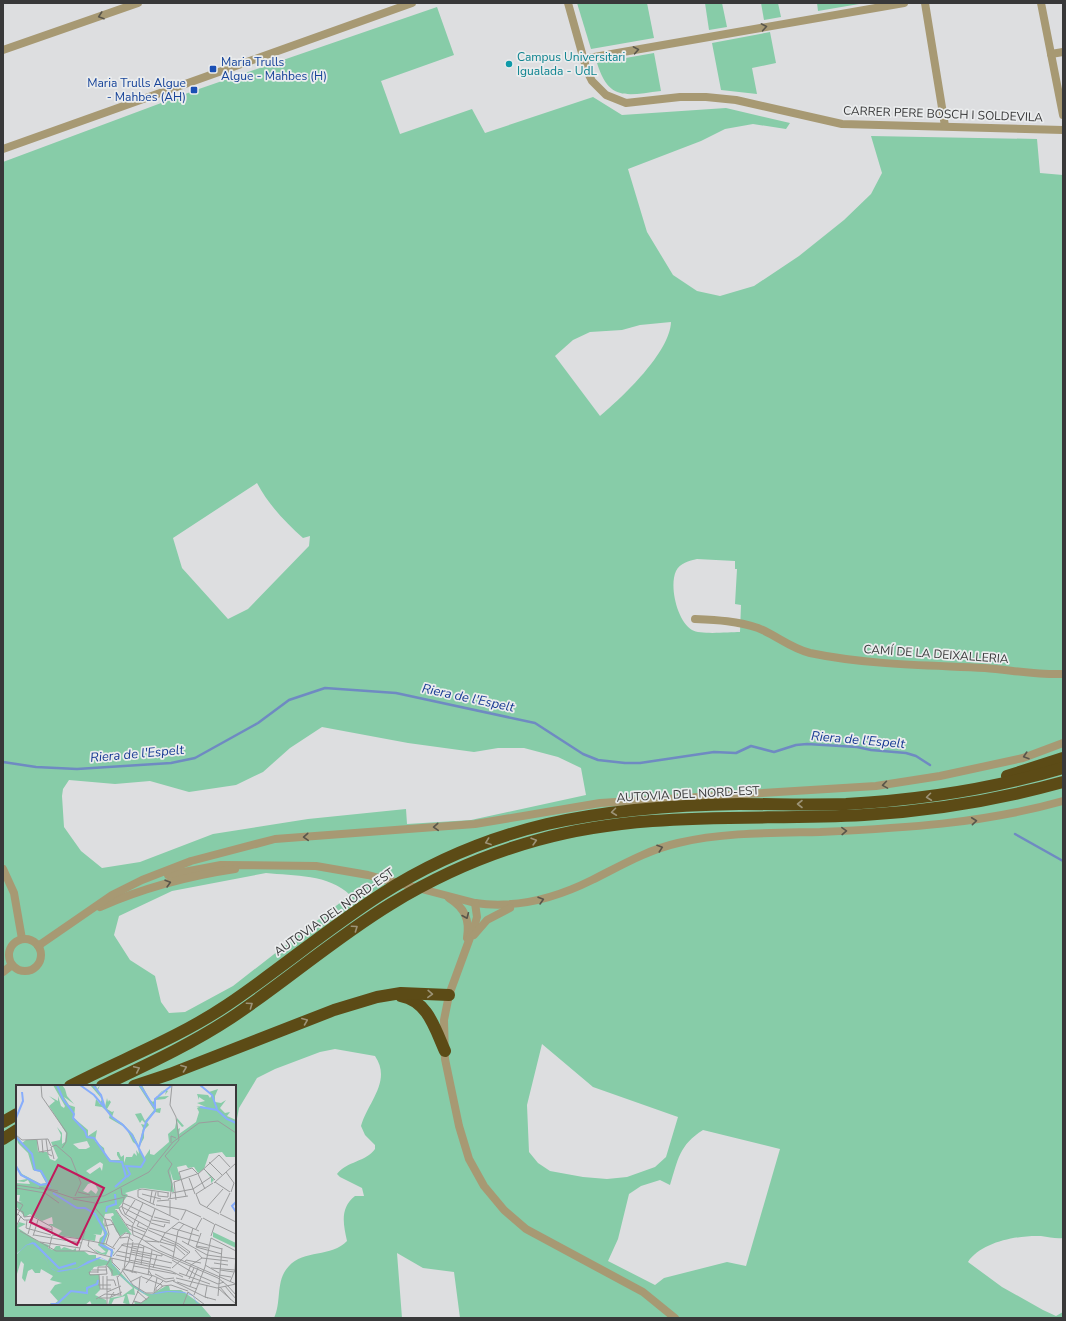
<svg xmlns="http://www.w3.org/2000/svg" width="1066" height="1321" font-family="'Nunito Sans',sans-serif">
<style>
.green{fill:#87cca8;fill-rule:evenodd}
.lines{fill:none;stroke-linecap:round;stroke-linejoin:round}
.stream{stroke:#6f8ac2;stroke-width:2.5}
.minor{stroke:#a79973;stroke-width:8}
.highway{stroke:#5c4b16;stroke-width:12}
.oneway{stroke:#59554a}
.oneway2{stroke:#9c9377}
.culture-dot{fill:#0f9aa8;stroke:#eaeced;stroke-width:1.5}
.transit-dot{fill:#1a4fb4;stroke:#eaeced;stroke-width:1.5}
.labels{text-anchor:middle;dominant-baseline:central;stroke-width:3.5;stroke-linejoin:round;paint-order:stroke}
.culture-label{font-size:12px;fill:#0d838f;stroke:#eaeced;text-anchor:start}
.transit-label{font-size:12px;fill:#164399;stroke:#eaeced;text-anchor:start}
.street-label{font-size:12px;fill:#383839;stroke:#eaeced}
.water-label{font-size:13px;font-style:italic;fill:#173a93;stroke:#eaeced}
.inset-river{fill:none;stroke:#87adfc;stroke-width:2}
.inset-road{fill:none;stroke:#9b9c9d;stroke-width:1}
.view{fill:#c2185b;fill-opacity:0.15;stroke:#c2185b;stroke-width:2}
.inset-edge{fill:none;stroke:#383839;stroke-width:2}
</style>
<rect width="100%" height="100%" fill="#dddee0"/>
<g class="green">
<path d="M577,3H647L654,38L591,49Z"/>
<path d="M705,3H722L727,27L709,30Z"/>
<path d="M761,3H778L781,17L764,20Z"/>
<path d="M817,3H865L818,11Z"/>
<path d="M437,7L454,55L381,81L400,134L472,109L485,133L593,97L622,115L726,108L790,123L786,129L753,124L725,129L701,141L628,169L647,232L673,275L697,291L720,296L754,286L799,256L844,220L871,194L882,173L871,136L1037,139L1040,173L1063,175V1238C1056,1239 1049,1237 1041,1236C1018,1235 981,1242 968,1262L1002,1287L1043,1310L1056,1316L1063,1312V1318H460L454,1272L423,1268L397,1253L402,1318H274C282,1302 275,1280 289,1266C303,1250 332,1257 347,1241C343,1223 340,1208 355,1196H364L362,1188L340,1177L337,1174C347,1161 366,1162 375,1149V1145L365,1135L361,1126C368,1102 392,1081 375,1056L335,1049L320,1052L275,1069L257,1078L239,1108L236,1124L235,1144V1086H17V1304H200L212,1318H3V162L196,90ZM671,322C670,352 623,397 600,416L555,356L573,340L590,332L622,330L640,325ZM257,483C268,504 285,522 303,538L310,536L309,546L248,609L228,619L182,568L173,538ZM697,559L735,561V569H737L735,604L741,605L740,632C728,632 701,635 692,630C677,621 669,586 676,571C680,563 689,561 697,559ZM322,727L408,743L474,752L498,748H524L558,757L581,768L586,795L471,820L407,824L406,809L308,819L213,834L140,862L102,868L81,851L64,827L62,796L63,789L69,780L115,784L150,781L189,792L236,785L263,772L290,748ZM266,873C294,876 329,874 350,895L233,986L185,1012L169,1013L161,1002L155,976L130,960L114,935L119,916L172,891ZM542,1044L593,1087L678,1117L666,1157L655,1167L627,1177L607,1179L583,1177L550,1171L538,1163L529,1152L527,1105ZM703,1130L780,1149L746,1266L727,1262L664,1278L655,1285L608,1261L618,1239L629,1194L641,1186L660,1180L670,1185C678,1160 679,1145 703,1130Z"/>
<path d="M770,32L776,63L752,68L757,94L721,90L712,43Z"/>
<path d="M654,53L661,91C627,95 609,102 597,63Z"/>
</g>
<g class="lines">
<g class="stream">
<path d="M3,762L36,767L77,769L171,763L195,758L258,723L289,700L325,688L396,693L535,723L583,754L598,760L625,763H640L714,752L736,753L751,746L774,752L796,745L807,744L857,747L871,750L906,753L916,756L930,765"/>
<path d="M1015,834L1063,861"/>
</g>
<g class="minor">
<path d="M568,3L587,71L592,81L606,95L626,103L680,97H706L736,100L842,124L1063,130"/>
<path d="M925,3L945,126"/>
<path d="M1041,3L1063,115"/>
<path d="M3,50L138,3"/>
<path d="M1051,54L1063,52"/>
<path d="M583,59L904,3"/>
<path d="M3,149L412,3"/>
<path d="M695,619C717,620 738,621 758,628C776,635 790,648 810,653C868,665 926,665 985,668C1011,670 1037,675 1063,674"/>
<path d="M3,869L14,893L22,939"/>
<path d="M168,875L221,865L316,866L368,875L475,903C516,909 554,899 592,880C620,866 647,850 678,843C724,832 773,833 820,832C904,828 981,824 1063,801"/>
<path d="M449,898C465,908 470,920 467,938"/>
<path d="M475,903L477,917L475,924L449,995L444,1020L445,1059L459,1126L469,1159L484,1186L504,1210L526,1229L643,1292L675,1318"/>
<path d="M100,907C143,888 188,876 235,869"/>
<path d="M474,935L487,920L510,908"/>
<circle cx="25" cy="955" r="16"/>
<path d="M38,946L112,895L142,880L191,861L275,839L475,824L600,803L876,786L940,776L1023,758L1063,743"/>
<path d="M3,972L12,965"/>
</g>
<g class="highway">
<path d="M1007,776L1063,758"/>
<path d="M401,996C428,1001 435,1029 445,1051"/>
<path d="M70,1086C122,1059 178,1038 227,1005C279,970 327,929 380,895C431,862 488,838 547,824C610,810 674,805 739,804C775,804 811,805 846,804C920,800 992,789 1063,768"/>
<path d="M102,1086C146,1065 190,1045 231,1018C285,982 335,938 391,904C437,876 487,854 538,840C645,810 754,821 864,815C931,811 998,800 1063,782"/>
<path d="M134,1086L170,1074L334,1010L377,997L401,993L449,995"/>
<path d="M3,1122L17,1114"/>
<path d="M3,1139L17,1130"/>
</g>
</g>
<defs><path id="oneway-chevron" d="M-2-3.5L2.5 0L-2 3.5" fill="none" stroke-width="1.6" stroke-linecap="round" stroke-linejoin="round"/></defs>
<g class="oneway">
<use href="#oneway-chevron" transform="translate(101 16) rotate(161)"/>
<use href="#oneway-chevron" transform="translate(764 27) rotate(-10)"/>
<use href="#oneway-chevron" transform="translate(636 50) rotate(-10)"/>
<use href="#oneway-chevron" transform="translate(1026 756) rotate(162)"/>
<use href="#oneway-chevron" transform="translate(885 785) rotate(171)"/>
<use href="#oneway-chevron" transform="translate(974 821) rotate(-6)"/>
<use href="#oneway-chevron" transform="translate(436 827) rotate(176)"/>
<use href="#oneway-chevron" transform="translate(844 831) rotate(-2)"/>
<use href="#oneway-chevron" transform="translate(306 837) rotate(176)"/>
<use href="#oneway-chevron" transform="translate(660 848) rotate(-19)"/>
<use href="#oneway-chevron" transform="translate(168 883) rotate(-16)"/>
<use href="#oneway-chevron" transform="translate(541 900) rotate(-16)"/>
<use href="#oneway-chevron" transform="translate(466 916) rotate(67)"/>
</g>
<g class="oneway2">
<use href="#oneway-chevron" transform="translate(929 797) rotate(173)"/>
<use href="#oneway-chevron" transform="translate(800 804) rotate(180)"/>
<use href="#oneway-chevron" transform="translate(614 812) rotate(173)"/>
<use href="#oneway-chevron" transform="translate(534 841) rotate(-16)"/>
<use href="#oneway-chevron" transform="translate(488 842) rotate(160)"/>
<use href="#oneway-chevron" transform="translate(355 928) rotate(-35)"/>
<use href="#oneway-chevron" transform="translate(430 994) rotate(2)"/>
<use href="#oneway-chevron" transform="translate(250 1005) rotate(-35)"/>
<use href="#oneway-chevron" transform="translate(305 1021) rotate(-22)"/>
<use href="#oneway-chevron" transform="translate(184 1068) rotate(-21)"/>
<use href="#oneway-chevron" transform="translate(137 1069) rotate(-25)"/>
</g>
<circle class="culture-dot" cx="509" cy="64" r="4"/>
<g class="transit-dot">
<rect x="209" y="65" width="8" height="8" rx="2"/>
<rect x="190" y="86" width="8" height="8" rx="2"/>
</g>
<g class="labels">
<g class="culture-label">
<text x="517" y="57">Campus Universitari<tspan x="517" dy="14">Igualada - UdL</tspan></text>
</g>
<g class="transit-label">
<text x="221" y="62">Maria Trulls<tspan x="221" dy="14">Algue - Mahbes (H)</tspan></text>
<text x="186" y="83" text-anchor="end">Maria Trulls Algue<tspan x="186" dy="14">- Mahbes (AH)</tspan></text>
</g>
<g class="street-label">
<text transform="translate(943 114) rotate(2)">CARRER PERE BOSCH I SOLDEVILA</text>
<text transform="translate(936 654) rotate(4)">CAMÍ DE LA DEIXALLERIA</text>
<text transform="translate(688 794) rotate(-3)">AUTOVIA DEL NORD-EST</text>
<text transform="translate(334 912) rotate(-35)">AUTOVIA DEL NORD-EST</text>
</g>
<g class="water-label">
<text transform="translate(468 698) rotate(12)">Riera de l'Espelt</text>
<text transform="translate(858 740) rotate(5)">Riera de l'Espelt</text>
<text transform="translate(137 754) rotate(-5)">Riera de l'Espelt</text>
</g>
</g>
<g transform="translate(16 1085)">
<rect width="220" height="220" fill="#dddee0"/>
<path d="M37,0H46L49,4L51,11L58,19L48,12L53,20L59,22L58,33L72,45V51L81,45L79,56L88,63L89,69L95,75H104L101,70V67H103L105,72L108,70V78L110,72H116L118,68L121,71L120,65L123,69L122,61L117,57L110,43L93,33L94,29L86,22L79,21L80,14L84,19L86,14L74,0H80L81,4L84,0L82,5L89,22L91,13L92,17L93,15L95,17L91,24L96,27L98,26L96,32L106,38L117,49L123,61L127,43L125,39L129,40V38L126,35L124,38L119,29L125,28L129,36L138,25L122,0H126L134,15L137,17L142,10L146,6L150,5L152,6L149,10L150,6H147L140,12L153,11L149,14L139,15V24L145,23L144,28L139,27L134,31L131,37L133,40L128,45V53L123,62L128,73L134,64V69L138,70L153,57L152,49L159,43L161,33L168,41L166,42L161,36L162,44L164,43L163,49L180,37L183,27L181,23L183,22L180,21L190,22L181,18L189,16L183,12V15L181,9L192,10L194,13L196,10L183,0L193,7L202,4L199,11V17L205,18L210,15L204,23L209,28L214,27L211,31L220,35L219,72H210L206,67L193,69L188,84L198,95L195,98V93L188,84L182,88L178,82L172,83L170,80L161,82L165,95H157L154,85L158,107L126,103L109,108L112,110L103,122L105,129L103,124H99L116,150L110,147L104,151L100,146L95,132L98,130L100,134L97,128L89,129L87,137L92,149L88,159L98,167L95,172L96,178L114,198L129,208L136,209L150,201H153L154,205H165L186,220H119L118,216L125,218L133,212L118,203L119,210L111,209L114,220L107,218L109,211L98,214L95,220H92L94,213L106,211L117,203L103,190L97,191L91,180L78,182L73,189L83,190L84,205L79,210L90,215L91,220H76L74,216L69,220H35L34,218L38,219L42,216L34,207L39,200L46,198L34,195L37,191L25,184L24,188H19L16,184L12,186L9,197L6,193L8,179L5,176L0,192V170L5,165L0,169V143L3,137L10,139L2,143L23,157L33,160L32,163L37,165L40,161H44L45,164L48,162L57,165L60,163V166H68L73,170H80V173L92,176L96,168L93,164L90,170L82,168L78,164L86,168L90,167L82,160L84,153L88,150L87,144L85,150L77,149L80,150L79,156L42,150L46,146L32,139H37L36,132L26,136L14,129L9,132L0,121L1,117L6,116H3L4,110H0V98L14,99L12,95L8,97L0,96L11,94L4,90L0,80L6,89L25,99L30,98L24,87L17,85L12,68L2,58L0,50L6,58L10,55H21L22,67H31L34,74L39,76L42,73L35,57L44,55L45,50L41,42L46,48V59L49,57L50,48L33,21L39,16L33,11L42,16V11L45,21L48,23L49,21ZM71,56L74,62L70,64H63L57,59ZM84,77L87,79L86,86L84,82L74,89L70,86ZM78,97L82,105L80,109L75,105L72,108L67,106L72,99ZM197,147L220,158V163L197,152Z" fill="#87cca8" fill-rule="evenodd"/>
<path d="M17,157L29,169L33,182L40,186L61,183L72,176L84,172L90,175L98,180L104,190L128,208L133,210L144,207L150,206H159L168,207L177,210L180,216L184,220L180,217L177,211L169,208L152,207L133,210L127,208L106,192L103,189L99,182L95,178L85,173L60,184L43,187L37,185L33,182L29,170L17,159L11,160L0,170L10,160Z" fill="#87adfc"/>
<path class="inset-river" d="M41,0L47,14L58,29L57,33L69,46L71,52L78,53L94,76L106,77L110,92L99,102M64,0L78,10L89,23M77,0L85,10L89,23L96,32L107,40L116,50L129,75L125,82L110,81L114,89L111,92M124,0L138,22M184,0L196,10L201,24M184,22L201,25L211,34L220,38M0,33L7,16L6,7M0,52L16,69L19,85L25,86L34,102M123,62L130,37L139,26V14L155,1M0,81L5,90L24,100L31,99M37,108L61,123H69L79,129L90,148L85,160L96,165L95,172M220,117L216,121L220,127M90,127L91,122L100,119L99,109M18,158L43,183L60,178M35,219H41L55,206L71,208V203L81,199L82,195"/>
<path class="inset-road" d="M25,0L26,12L51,48L50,57L46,63M0,50L6,55L32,54L35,61M30,54L32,69L36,71M21,55L23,67L35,65M26,55L27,68M155,58V51L160,53M38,74L35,62L40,60L55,73L65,98L59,111M193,77L206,90M188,84L199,95M210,87L218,98L215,107M182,89L203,70L214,82M182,89L189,104M173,93L179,109M199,97L214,107M198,98L220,78M0,100L33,105L57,113L88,111L133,87L157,57L183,38L202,36L220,48M23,102L42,106M0,103L29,108L43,118M105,103L106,110L115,112M62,107L74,110M142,107V111L152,112V108M156,108L177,104L195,92M126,109L145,114M180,109L184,119L203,129M180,109L197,98M170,111L163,87L176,83L182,89M115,112L163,135M108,113L106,122L109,129L132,142M57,114L79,118M152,114L172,111M154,114L156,99L152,86L156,79L149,71L163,55L160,32L154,20L156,0M160,115L158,97L181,89M0,116L7,120L0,132M141,116L153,115M107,118L137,132M134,118L136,106M79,119L109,112M79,119V123L89,134L93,149L90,159M137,119L140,107M139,120L122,112V105L126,104L153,108M140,120L170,125M106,121L103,123L106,129L117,138M106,122L135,137M191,122L207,104M0,124L7,127L8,132M100,125L113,144M204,128L214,108M2,129L8,135H16M204,129L220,137M109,130L119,115M154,130V115M8,132L16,131L36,142V149M138,132L154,136M187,133L198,139M89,134L95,135L105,153M89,134V141L98,139M11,135L10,143L35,150M136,135L154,138M165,135L170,125L185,132M123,137L121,141L131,145M163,137L183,146M135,138L148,142L149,139M110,139L129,147M199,139L220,149M20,140L36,145M133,141L139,124M0,142L5,131M133,143L206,164M156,143L183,151M113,144L143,157M180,144L186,133M132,145L163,159L174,167M4,146L40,166H71L95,172M12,149L17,132M18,150L65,158M36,150L65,154L90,159L99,164M17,151L22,135M195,151L199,139M104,152L109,148L114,149L112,157M104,153L112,152L117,156M195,153L220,166M126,154L142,165L220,199M126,154L117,150L116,142L127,118M145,154L161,160L172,168M73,156L72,161L82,169M129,156L144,157L149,148L163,137M166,156L191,170L220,174M24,157L64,163M144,157L159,161L169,170M105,160L121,164M144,160L158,167M172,160L177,143M116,161L128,163M180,161L192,163M97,162L104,152M180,162L206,169M180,162L185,148M33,164L36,151M115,165L146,171V169M179,165L186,173L212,176M63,166L69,146M101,166L156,178M115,167L135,171M100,170L114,173M97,171L107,159H123L202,193L212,201M95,173L155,186L167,192M96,173V177L104,185M157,173L162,146L168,139M119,174L134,177M113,175L133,179M156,175L179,189L202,199L208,197M113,177L117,157M169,177L170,175L185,178M198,178L212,180M134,179L155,183M125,180L128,161M189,180L203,188M91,181L96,185V191M118,181L160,189M137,183L141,170M156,183L174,167M195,183L219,185M106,184L121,188M108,184L138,191M108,184L112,157M76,185H91M106,185L117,200L130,208H138L147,201L155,200L172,206M204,185L218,187M82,187H73L74,190L91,189M82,188V182H90M116,188L123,159L133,141M163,188L194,199M83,189L84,204H95M91,189L90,181L95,173M139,189L149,194L158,193M132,190L136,165M203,190L215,192M87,191V204M101,191L105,211M138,191L150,197L159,195M170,191L175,180L186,173M102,192L113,177M126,192L146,200V202M160,193L201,203L220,199M173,194L178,183M91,195H98L100,201M157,196L189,212L191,201M114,197L126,191M161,197L181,204M214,197L219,185L220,169M130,198L136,191L133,186M82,200H95M174,201L182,183M209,201L220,214M212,201L220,210M204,202L215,215M202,203L220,219M123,204L124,192M121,206L131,215M140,206V203L147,196M91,207L105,201M138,207L141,193M172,207L189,220M178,210L189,182L195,153M202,211L206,163M95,212L106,207M83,213H94L98,207M192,213L189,212L200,215M80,214L89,209L104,210M118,216L125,218L133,212M91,220V191M116,220L123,204M167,220L172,207"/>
<path class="view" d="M42,80L88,103L61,160L14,137Z"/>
<rect width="220" height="220" class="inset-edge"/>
</g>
<rect width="1066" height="1321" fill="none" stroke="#383839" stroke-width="8"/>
</svg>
